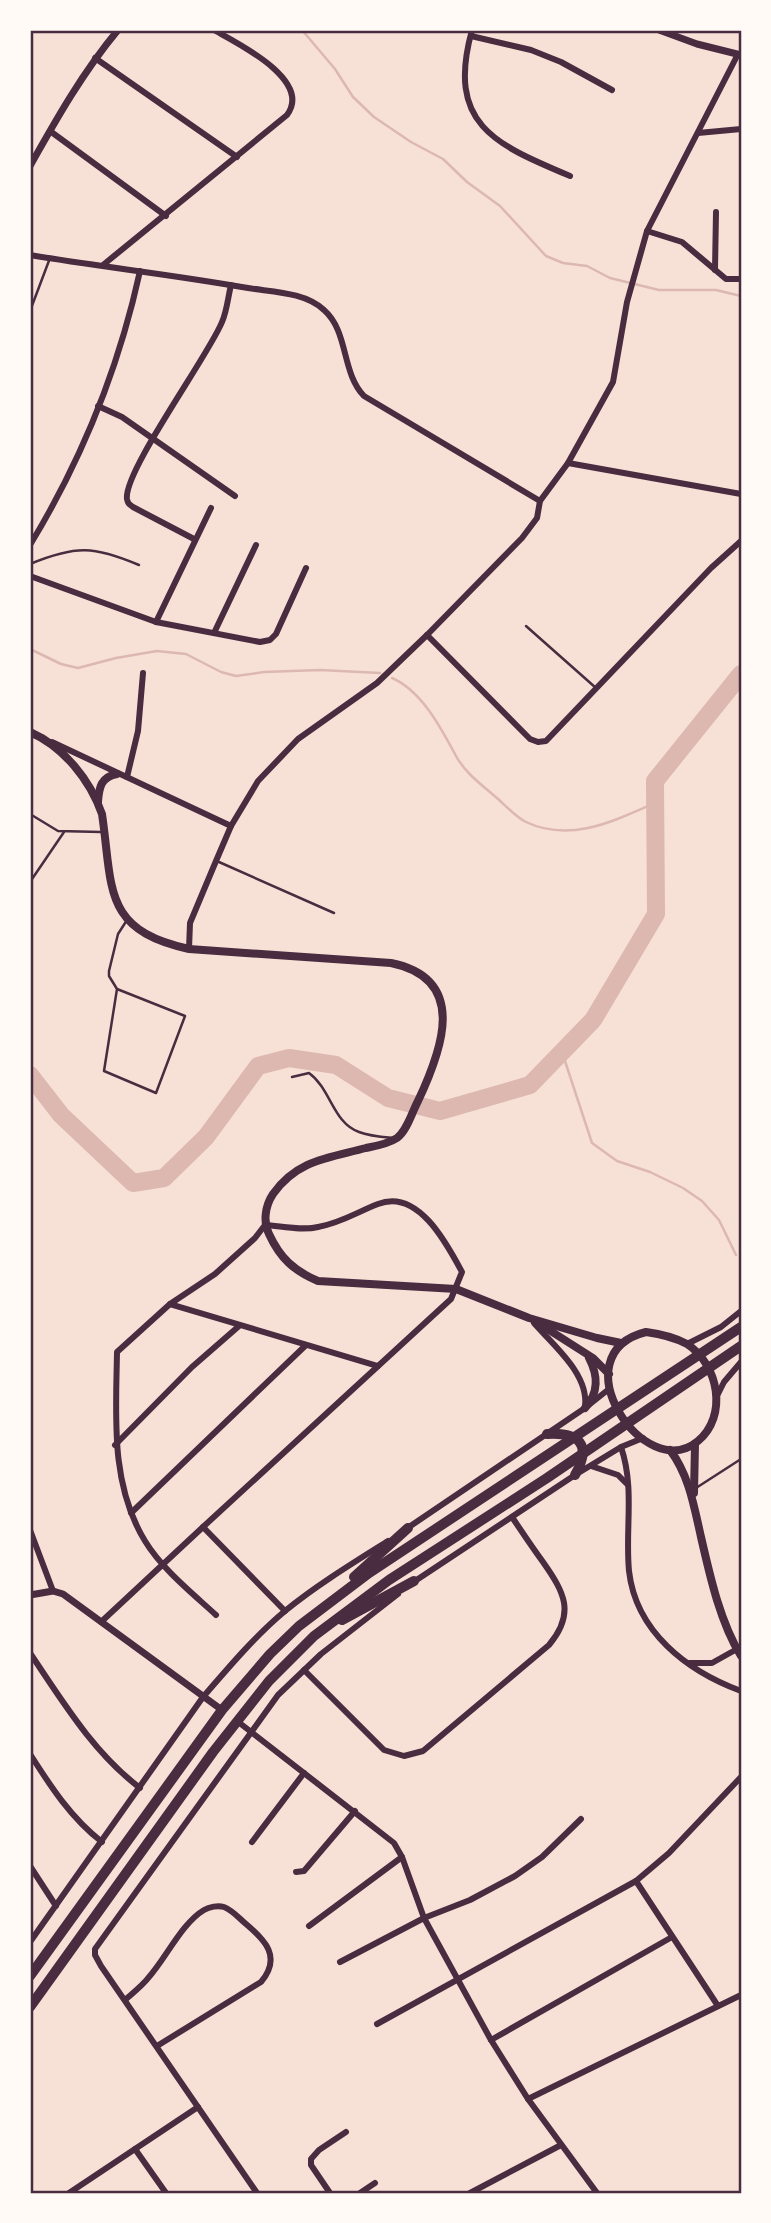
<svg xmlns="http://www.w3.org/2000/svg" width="771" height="2223" font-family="'Sofia Sans Condensed',sans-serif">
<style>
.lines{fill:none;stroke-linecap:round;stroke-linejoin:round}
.stream{stroke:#dcb8b0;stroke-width:2.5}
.river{stroke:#dcb8b0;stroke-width:18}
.service{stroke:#4a2c40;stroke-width:2.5}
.minor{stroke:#4a2c40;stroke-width:6}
.tertiary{stroke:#4a2c40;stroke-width:7}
.secondary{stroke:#4a2c40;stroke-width:8}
.trunk{stroke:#4a2c40;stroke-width:10}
.neatline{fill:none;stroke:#4a2c40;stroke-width:2.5}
</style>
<rect width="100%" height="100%" fill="#f7e1d7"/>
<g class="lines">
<g class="stream">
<path d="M302,30L335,69L353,97L374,117L411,142L443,159L467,182L500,206L546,256L563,263L587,266L610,278L659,290H716L741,296"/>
<path d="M30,649L61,664L78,668L116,658L157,651L186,654L221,672L236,676L264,672L320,670L380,673"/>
<path d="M392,678C422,691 441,728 456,756C466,774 482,785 497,798C506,806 516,817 526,822C570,843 614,821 655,803"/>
<path d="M562,1052L592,1143L617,1161L650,1172L683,1188L702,1201L719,1220L736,1255"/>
</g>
<path class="river" d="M30,1075L61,1115L133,1183L164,1178L206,1137L258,1066L289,1058L336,1065L388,1098L440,1111L530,1085L593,1020L656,914L655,781L741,674"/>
<g class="service">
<path d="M30,311L50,258"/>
<path d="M30,564C76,545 94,546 139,565"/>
<path d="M526,626L596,688"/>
<path d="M30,814L58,831L101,832"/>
<path d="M219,862L334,913"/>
<path d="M30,882L64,832"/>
<path d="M117,989L185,1016L156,1093L104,1071L117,989L109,976V971L118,934L127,920"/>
<path d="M292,1077L309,1073C331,1089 333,1123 359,1132C369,1136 382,1137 393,1138"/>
<path d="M696,1488L741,1459"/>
</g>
<g class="minor">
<path d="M472,30C446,124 494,144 570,176"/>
<path d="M471,36L531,50L561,62L612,90"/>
<path d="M95,58L237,157"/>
<path d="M50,131L166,216"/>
<path d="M698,133L741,129"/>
<path d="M647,231L682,242L726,279H741"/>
<path d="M30,255C102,267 175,275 248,288C272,292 305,292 324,310C349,332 341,372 364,396L540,501"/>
<path d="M103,265L287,115C313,80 237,43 214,30"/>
<path d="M715,270L716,212"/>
<path d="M98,406L122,417L235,496"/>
<path d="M568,463L741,494"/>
<path d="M194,539L133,507C129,504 128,504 127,499C123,472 209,355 222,322C227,311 228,297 231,285"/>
<path d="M30,545C81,461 119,367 140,271"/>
<path d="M30,576L156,622L260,642L270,640L276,634L306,568"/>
<path d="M156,622L211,508"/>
<path d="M214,633L256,545"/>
<path d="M427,635L530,739L538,742L546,741L711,568L741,541"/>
<path d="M52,742L231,826"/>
<path d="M127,777L138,731L143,673"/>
<path d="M189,949L190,923L216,861L231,826L258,781L298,739L377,683L427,635L522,538L537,518L540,501L568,463L613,382L627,302L647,231L737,56"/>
<path d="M170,1304L378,1366"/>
<path d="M534,1323C553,1345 589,1374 585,1406"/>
<path d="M687,1344L721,1327L741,1311"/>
<path d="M717,1396L724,1382L741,1362"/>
<path d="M115,1445L192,1367L239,1326"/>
<path d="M621,1447C635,1488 625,1529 629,1571C636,1632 687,1671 741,1691"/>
<path d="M591,1466L618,1475L627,1484"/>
<path d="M131,1513L305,1346"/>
<path d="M203,1527L285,1611"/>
<path d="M406,1529L585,1408L609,1389"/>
<path d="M30,1530L53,1591"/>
<path d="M412,1583L575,1475L621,1447L643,1438"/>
<path d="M101,1622L203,1527L451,1299L462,1272C447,1244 418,1188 378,1204C357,1212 341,1223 318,1227C302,1231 281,1226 265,1225L255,1238L215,1274L170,1304L117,1352C116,1416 110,1484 145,1541C162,1569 192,1593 216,1615"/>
<path d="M30,1653C63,1702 93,1752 140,1788"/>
<path d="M689,1663H712L737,1649"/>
<path d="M304,1670L384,1750L404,1756L423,1751L549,1645C576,1613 564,1592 543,1562C532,1547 522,1532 512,1517"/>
<path d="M237,1721L394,1843L402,1857L424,1918L491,2040L528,2099L597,2193"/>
<path d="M30,1754C51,1787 71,1818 102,1842"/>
<path d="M252,1842L304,1773"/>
<path d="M30,1866L56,1906"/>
<path d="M296,1872L304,1871L355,1811"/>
<path d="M636,1881L718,2006"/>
<path d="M309,1926L402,1857"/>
<path d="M30,1942L203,1697C229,1667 255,1636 285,1611C317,1585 353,1563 388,1541"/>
<path d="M340,1962L424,1918L470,1900L515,1876L542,1857L581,1819"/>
<path d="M126,1999C134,1992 143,1985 149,1977C166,1958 182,1923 204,1910C209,1907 218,1905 224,1907C232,1910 239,1918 246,1924C265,1940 282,1957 261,1982L157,2046"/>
<path d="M377,2024L636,1881L669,1853L741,1777"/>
<path d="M491,2040L672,1937"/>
<path d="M528,2099L741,1995"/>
<path d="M135,2149L166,2193"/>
<path d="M69,2193L198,2107"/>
<path d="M257,2193L101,1966L95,1955V1949L278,1695L321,1654L398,1594"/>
<path d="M330,2193L311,2165V2159L319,2150L346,2132"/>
<path d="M360,2193L375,2183"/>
<path d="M470,2193L561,2145"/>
</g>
<g class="tertiary">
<path d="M659,30L697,44L741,55"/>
<path d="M30,166C57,118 83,72 118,30"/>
<path d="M30,1595L53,1591L63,1594L222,1710"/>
</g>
<g class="secondary">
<path d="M30,732C64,747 90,780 102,814C113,888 102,930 189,949L391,963C469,979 442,1050 418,1101C412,1112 407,1131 397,1138C388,1144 376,1146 366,1148C328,1158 297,1160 273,1194C265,1206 263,1222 269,1234C280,1258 294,1271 318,1281L456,1289L529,1318L597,1338L621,1343"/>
<path d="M98,802C99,787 101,777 117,774"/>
<path d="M538,1323L593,1358L609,1374"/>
<path d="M646,1332C661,1334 674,1337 687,1344C719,1365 728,1416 698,1441C644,1486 558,1354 646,1332Z"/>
<path d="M585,1408C599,1393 598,1375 589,1358"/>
<path d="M670,1450C689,1475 694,1506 701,1537C710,1576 720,1622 741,1656"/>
<path d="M694,1493L695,1444"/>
</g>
<g class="trunk">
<path d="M547,1434C580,1432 592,1445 575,1475"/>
<path d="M354,1577L408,1528"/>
<path d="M342,1620L414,1581"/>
<path d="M30,1976L222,1710L270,1654L299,1626L369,1573L741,1327"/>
<path d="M30,2007L213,1752L269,1681L314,1636L389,1580L547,1478L741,1346"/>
</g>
</g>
<rect width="771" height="2223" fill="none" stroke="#fffaf5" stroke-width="63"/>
<rect x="32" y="32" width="708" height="2160" class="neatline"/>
</svg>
